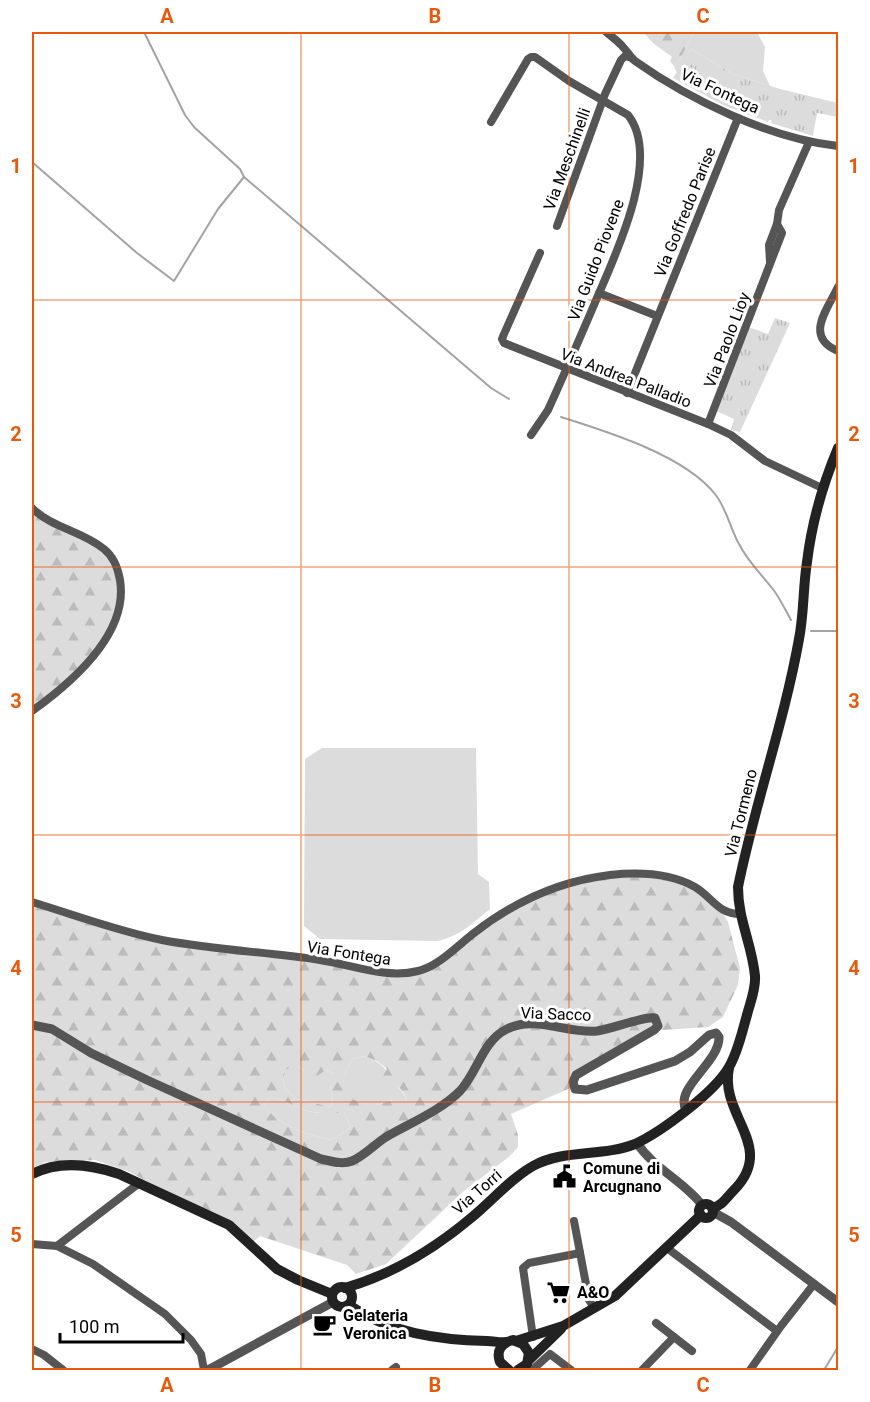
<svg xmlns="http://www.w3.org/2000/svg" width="870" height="1402" font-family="Roboto,sans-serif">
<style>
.grass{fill:#dcdcdc}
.forest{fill:url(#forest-firs);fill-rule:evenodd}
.park{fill:url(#park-tufts)}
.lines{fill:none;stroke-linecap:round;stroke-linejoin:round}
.stream{stroke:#a3a3a3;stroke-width:2}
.minor{stroke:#555;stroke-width:8}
.tertiary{stroke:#555;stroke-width:9}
.secondary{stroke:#222;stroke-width:10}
.grid{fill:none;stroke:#e8590c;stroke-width:1.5;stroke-opacity:0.55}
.labels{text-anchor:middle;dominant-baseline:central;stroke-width:6;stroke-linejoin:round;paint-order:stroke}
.street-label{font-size:16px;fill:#000;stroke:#fff}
.poi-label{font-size:16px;font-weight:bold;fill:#000;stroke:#fff;text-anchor:start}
.neatline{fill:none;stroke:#e8590c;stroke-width:2}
.grid-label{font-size:20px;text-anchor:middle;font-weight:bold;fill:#e8590c}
</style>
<defs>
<pattern id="forest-firs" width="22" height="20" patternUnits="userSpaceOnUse" patternTransform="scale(1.5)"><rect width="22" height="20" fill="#dcdcdc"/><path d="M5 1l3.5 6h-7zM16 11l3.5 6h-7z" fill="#bbb"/></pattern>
<pattern id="park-tufts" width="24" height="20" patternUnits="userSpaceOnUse" patternTransform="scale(1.5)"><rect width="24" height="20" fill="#dcdcdc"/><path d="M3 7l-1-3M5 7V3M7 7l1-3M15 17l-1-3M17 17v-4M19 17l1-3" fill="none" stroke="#bbb"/></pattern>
</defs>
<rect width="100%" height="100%" fill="#fff"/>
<g class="grass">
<path d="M694,32H757L765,47L763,71L770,86L733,74L691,49L677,73L674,66L680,59Z"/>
<path d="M322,748H476L478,874L489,882L490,909C471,924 462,935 438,941L320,939L304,926L305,759Z"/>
<path d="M364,1056C383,1063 385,1068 396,1084C400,1090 404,1093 407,1100L400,1102L392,1100L377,1105H369L343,1096C342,1081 344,1071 353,1059Z"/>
<path d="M292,1066H299L305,1072H320L326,1070L334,1074V1082L330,1088L333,1097L331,1107L294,1098L283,1085L285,1071Z"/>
<path d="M270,1097C281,1098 290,1104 301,1109C314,1114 329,1113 344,1113L351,1128L332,1140C305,1134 281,1127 264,1106Z"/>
</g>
<g class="forest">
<path d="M643,32H694L680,59L674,66L670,61L672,57L653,43Z"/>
<path d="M32,508L103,548L118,570L119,613L85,664L32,711Z"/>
<path d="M636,875L692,885L719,907L728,922L740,968L738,985L723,1017L708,1027L663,1030L658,1026L576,1075L575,1086L511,1114L518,1135V1147L510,1156L464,1191L386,1264L356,1274L347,1265L260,1236L253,1242L226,1221L127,1171L95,1160L46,1162L32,1168V902L125,932L370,971H419L502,912L564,885ZM364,1056L377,1061L387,1069L383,1076C393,1082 403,1088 407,1100L400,1102L393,1100L377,1105H369L344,1096C342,1081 344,1071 353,1059ZM292,1066H299L305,1072L315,1077L326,1070L334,1074V1082L330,1088L333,1097L331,1107L294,1098L283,1085L285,1071ZM270,1097C281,1098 290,1104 301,1109C314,1114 329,1113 344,1113L351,1128L332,1140C305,1134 281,1127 264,1106Z"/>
</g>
<g class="park">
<path d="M691,49L733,74L780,89L838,103V117L817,113L813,136L771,123L772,120H769L768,122L723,105L673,78Z"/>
<path d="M775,318L790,323L740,432L731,430L734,419L714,410L748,327L768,334Z"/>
</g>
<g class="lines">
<g class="stream">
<path d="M144,32L185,115L194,127L240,169L244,177"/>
<path d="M32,162L137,253L174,281L218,209L244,177L491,388L509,399"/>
<path d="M561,417C608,432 684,455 715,494C727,509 730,528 739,544C748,562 763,576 775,592C781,601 786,611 791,620"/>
<path d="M811,631H838"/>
<path d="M824,1370L838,1347"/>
</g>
<g class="minor">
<path d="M606,32C611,36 618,41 623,47C627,51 630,57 635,61C690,100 771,139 838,146"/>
<path d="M491,122L528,59L531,57H535L569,81L628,115C663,159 613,260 594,305C579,340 564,375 548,410L531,435"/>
<path d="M557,226L605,94L621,60L625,56L632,58"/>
<path d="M540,253L504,334L502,339L504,343L708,424L731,435L765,461L822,488"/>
<path d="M770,262L769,245L777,224L779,210L809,142"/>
<path d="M838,287C827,310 804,337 838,351"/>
<path d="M599,293L657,316"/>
<path d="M627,393L738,118"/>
<path d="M708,424L782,233L777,224"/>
<path d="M32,508C52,528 82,531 104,549C114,557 118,568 120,580C129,634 71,683 32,711"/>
<path d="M32,902C75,915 117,931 162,940C214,950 268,952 320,960C352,965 386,979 418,971C439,966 457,946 474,933C514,902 559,881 610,875C638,872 670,873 695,887C712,897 718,914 740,914"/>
<path d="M574,1221L589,1300L594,1308"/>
<path d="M32,1244L57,1246L138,1184"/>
<path d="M57,1246L93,1264L165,1314L191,1340L201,1354L204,1370"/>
<path d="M667,1248L777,1331"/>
<path d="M656,1323L692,1351"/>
<path d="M533,1337L523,1268L529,1263L580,1253"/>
<path d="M32,1349L44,1355L63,1370"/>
<path d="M392,1370L396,1367"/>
<path d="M532,1370L550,1354L571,1370"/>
<path d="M642,1370L674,1337"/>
<path d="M750,1370L781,1326L814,1284"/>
</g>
<g class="tertiary">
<path d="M32,1025L52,1029L91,1053L147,1080L321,1159C331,1161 342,1165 352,1161C364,1156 375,1144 386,1137C410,1123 440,1111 460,1091C478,1072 482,1041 507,1029C535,1015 568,1034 597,1031C612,1029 644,1016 655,1018L658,1026L654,1030L576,1075L573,1082L575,1089L587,1090L675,1061L690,1052L709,1035L716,1033L719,1037C720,1062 674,1088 686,1110"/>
<path d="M637,1143C654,1169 684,1181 702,1205"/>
<path d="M713,1212L731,1222L838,1302"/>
<path d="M208,1370L333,1302"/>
</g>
<g class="secondary">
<path d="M32,1174C60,1160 90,1164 119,1174L229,1225L277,1269L298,1280L332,1294"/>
<circle cx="706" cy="1211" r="7"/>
<path d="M712,1208C722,1206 727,1197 734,1190C777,1146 719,1116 729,1068"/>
<circle cx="342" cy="1297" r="10"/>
<path d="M345,1288C393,1274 433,1250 471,1218C492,1201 510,1179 533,1166C563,1149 603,1157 635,1144C661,1132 715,1092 729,1067C738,1052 742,1032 747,1015C750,1003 756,989 755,976C752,944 738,920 738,887C755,803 784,723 799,639C804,614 803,587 807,562C812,521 822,486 838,448"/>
<path d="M349,1305C389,1333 439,1340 487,1341C494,1341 499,1343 506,1342"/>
<path d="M516,1341L563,1326L615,1296L701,1215"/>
<path d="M528,1361L561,1329"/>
<path d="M509,1370L500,1362C496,1351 501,1343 513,1340L523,1344L529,1353L527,1364L518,1370"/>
</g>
</g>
<path class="grid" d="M301,32V1370M569,32V1370M32,300H838M32,567H838M32,835H838M32,1102H838"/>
<defs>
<symbol id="civic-bare" viewBox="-9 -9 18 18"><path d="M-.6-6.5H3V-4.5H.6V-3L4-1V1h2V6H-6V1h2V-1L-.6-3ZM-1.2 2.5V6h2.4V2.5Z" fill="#000" stroke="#fff" stroke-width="2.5" paint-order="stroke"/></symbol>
<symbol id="supermarket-bare" viewBox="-9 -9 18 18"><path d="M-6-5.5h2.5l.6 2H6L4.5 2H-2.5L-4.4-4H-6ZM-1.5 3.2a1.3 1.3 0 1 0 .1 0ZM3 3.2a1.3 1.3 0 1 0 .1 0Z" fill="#000" stroke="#fff" stroke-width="2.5" paint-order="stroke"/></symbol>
<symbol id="cafe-bare" viewBox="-9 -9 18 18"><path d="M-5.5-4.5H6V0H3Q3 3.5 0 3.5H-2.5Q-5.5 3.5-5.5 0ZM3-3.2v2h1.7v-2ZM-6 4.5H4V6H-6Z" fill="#000" stroke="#fff" stroke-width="2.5" paint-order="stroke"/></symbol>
</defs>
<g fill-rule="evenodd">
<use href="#civic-bare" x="548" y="1160" width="33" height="33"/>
<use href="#supermarket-bare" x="542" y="1276" width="33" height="33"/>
<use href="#cafe-bare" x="308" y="1308" width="33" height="33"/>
</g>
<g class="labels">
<g class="street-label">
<text transform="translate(720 91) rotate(25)">Via Fontega</text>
<text transform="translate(567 159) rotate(-70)">Via Meschinelli</text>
<text transform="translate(685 212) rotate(-68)">Via Goffredo Parise</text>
<text transform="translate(596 260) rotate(-69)">Via Guido Piovene</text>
<text transform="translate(727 340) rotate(-69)">Via Paolo Lioy</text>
<text transform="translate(626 378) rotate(21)">Via Andrea Palladio</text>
<text transform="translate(741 813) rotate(-76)">Via Tormeno</text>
<text transform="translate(349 953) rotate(9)">Via Fontega</text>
<text transform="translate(556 1014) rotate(2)">Via Sacco</text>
<text transform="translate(477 1192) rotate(-41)">Via Torri</text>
</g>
<g class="poi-label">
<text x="583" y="1168">Comune di<tspan x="583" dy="18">Arcugnano</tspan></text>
<text x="577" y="1292">A&amp;O</text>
<text x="343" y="1315">Gelateria<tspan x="343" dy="18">Veronica</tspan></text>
</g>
</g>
<rect width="870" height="1402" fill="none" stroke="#ffffff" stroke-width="66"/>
<path d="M60 1333v9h123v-9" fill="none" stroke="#000000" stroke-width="3"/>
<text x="69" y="1333" font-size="18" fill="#000000" stroke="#ffffff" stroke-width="4.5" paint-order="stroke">100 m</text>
<rect x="33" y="33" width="804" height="1336" class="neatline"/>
<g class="grid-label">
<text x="167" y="23">A</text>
<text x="435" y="23">B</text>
<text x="703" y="23">C</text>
<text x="16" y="173">1</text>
<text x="854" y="173">1</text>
<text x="16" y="441">2</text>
<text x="854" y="441">2</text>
<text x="16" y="708">3</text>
<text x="854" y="708">3</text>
<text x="16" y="975">4</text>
<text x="854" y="975">4</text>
<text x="16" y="1242">5</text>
<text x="854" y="1242">5</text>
<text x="167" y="1392">A</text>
<text x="435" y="1392">B</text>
<text x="703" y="1392">C</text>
</g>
</svg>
